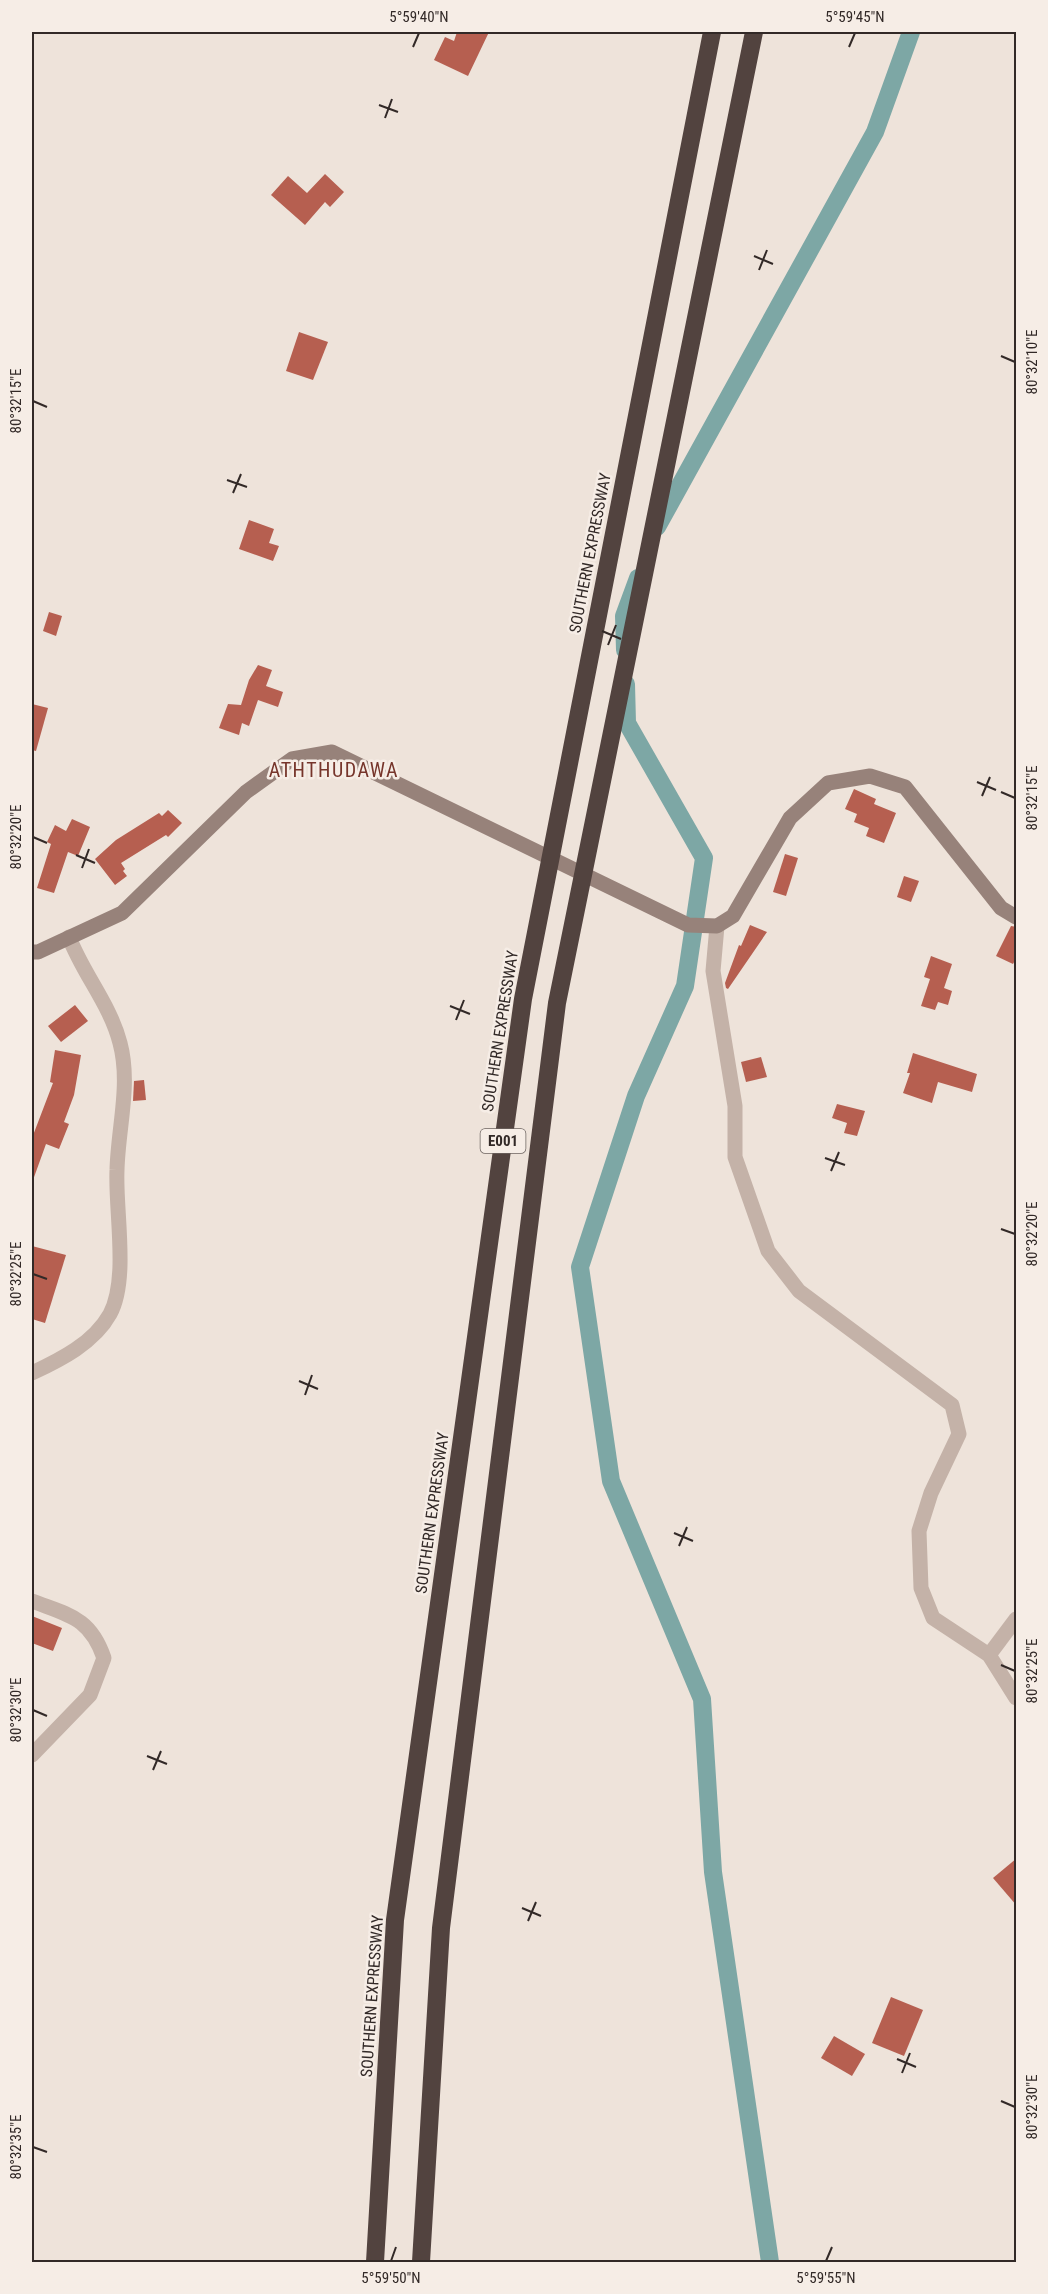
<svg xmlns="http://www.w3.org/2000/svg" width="1048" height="2294" font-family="'Roboto Condensed',sans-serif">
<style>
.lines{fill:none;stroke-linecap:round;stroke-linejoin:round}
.canal{stroke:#7da7a5;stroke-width:18}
.building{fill:#b65f50}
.street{stroke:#c4b2a8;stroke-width:15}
.secondary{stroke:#97827a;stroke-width:15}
.highway-bridge{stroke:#52433f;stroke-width:18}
.ticks{fill:none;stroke:#322927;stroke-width:2}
.labels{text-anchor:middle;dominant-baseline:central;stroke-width:5;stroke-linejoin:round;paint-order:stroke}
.shield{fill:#f6ede6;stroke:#6d6460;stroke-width:1.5}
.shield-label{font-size:15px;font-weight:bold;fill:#322927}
.street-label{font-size:16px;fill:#322927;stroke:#f6ede6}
.quarter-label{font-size:20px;letter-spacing:1.5px;fill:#76352b;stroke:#f6ede6}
.neatline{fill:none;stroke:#322927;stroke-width:2}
.ticks-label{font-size:15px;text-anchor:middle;fill:#322927}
</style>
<rect width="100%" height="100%" fill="#eee3da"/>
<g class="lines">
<g class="canal">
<path d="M657,527L875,132L911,32"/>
<path d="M625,650L624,616L638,578"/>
<path d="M626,684L627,723L704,858L685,986L636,1096L580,1267L611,1481L702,1699L713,1872L770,2262"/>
</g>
</g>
<g class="building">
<path d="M457,32H489L468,76L434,60L445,37L454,41Z"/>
<path d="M325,174L344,192L330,207L325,202L305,225L271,195L288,176L307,193Z"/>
<path d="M299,332L328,342L313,380L286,371Z"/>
<path d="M249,520L274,529L269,543L279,546L273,561L239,549Z"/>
<path d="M49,612L62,616L56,636L43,631Z"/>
<path d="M258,665L272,670L266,686L283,692L278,707L258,700L249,726L242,723L239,735L219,728L228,704L241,705L249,680Z"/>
<path d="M32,704L48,708L36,751L32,750Z"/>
<path d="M854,789L876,799L874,804L896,813L884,843L866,836L869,828L854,822L857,814L845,809Z"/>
<path d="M168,810L182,823L168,837L166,835L121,863L125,869L123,871L127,876L115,885L95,859L116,840L159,813L162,816Z"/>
<path d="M72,819L90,827L78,856L68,852L54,893L37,888L51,844L47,842L55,825L66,831Z"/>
<path d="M785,854L798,858L786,896L773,892Z"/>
<path d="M904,876L919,881L911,902L897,897Z"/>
<path d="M750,925L767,932L728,989L726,988L725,983L739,945L741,946Z"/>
<path d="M1011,926L1017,927V957L1013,964L996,956Z"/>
<path d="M931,956L952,964L944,988L952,991L948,1005L938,1002L935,1010L921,1006L930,979L924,977Z"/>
<path d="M75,1005L88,1021L61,1042L48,1026Z"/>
<path d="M55,1050L81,1055L74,1095L64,1122L69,1124L59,1149L46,1144L33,1180H32V1138L53,1083L50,1082Z"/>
<path d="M913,1053L977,1074L972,1092L938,1082L932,1103L903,1093L910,1073H907Z"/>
<path d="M761,1057L767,1077L746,1082L741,1062Z"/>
<path d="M144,1080L146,1100L133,1101L134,1081Z"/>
<path d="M837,1104L865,1111L857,1136L844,1133L847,1123L832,1118Z"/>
<path d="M32,1246L66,1255L45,1323L32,1319Z"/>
<path d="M32,1616L62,1628L53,1651L32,1643Z"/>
<path d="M1017,1858V1906L993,1878Z"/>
<path d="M891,1997L923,2010L904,2056L872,2043Z"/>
<path d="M834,2036L865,2054L852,2076L821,2058Z"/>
</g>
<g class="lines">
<g class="street">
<path d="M717,926L713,971L735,1106V1157L768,1251L799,1291L952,1405L959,1434L931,1493L919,1531L921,1588L933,1618L989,1655L1016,1698"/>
<path d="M32,1373C60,1360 94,1343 110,1314C129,1279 115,1210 117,1170C118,1128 131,1084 120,1043C110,1004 83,974 69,937"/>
<path d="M32,1601C68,1615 90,1617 104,1658L90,1695L32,1755"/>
<path d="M989,1655L1016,1619"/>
</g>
<path class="secondary" d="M32,952H38L122,913L246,792L292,759L332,752L688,925L717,926L733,916L790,818L828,783L870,776L905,787L1001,908L1016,917"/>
<g class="highway-bridge">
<path d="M375,2262L395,1920L523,999L712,32"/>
<path d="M421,2262L441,1928L557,1003L754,32"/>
</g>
</g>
<path class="ticks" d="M413,47L419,33M849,47L855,33M379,105L398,112M385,118L392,99M754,256L773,264M759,270L767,250M1001,356L1015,362M33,401L47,407M227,480L247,487M233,493L241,474M602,631L621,639M608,645L616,625M977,782L996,790M1001,792L1015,798M982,796L990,777M33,837L47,843M76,855L95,863M82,868L89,849M450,1006L470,1014M456,1020L464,1000M825,1158L845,1165M831,1171L839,1152M1001,1229L1015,1234M33,1274L47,1279M299,1381L318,1389M305,1395L312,1375M674,1533L693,1541M679,1546L687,1527M1001,1665L1015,1671M33,1710L47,1716M147,1756L167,1764M153,1770L161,1751M522,1908L541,1916M528,1921L536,1902M897,2059L916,2067M902,2073L910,2053M1001,2101L1015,2107M33,2147L47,2152M391,2261L396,2247M826,2261L832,2247"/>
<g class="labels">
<rect class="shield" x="480.5" y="1129" width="45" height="24" rx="4.5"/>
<g class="shield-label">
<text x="503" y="1141">E001</text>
</g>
<g class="street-label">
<text transform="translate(590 553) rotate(-79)">SOUTHERN EXPRESSWAY</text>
<text transform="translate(500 1031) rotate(-81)">SOUTHERN EXPRESSWAY</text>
<text transform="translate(432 1513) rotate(-82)">SOUTHERN EXPRESSWAY</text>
<text transform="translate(372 1996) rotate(-86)">SOUTHERN EXPRESSWAY</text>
</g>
<g class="quarter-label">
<text x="334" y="770">ATHTHUDAWA</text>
</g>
</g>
<rect width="1048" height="2294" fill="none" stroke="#f6ede6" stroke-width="66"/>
<rect x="33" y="33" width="982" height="2228" class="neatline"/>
<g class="ticks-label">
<text x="419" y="22">5°59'40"N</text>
<text x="855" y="22">5°59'45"N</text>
<text transform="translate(1032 362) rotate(-90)" y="5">80°32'10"E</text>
<text transform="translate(16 401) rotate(-90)" y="5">80°32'15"E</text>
<text transform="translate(1032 798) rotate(-90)" y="5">80°32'15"E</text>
<text transform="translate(16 837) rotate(-90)" y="5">80°32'20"E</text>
<text transform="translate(1032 1234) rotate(-90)" y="5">80°32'20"E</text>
<text transform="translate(16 1274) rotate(-90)" y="5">80°32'25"E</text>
<text transform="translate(1032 1671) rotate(-90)" y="5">80°32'25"E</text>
<text transform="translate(16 1710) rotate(-90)" y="5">80°32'30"E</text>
<text transform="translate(1032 2107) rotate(-90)" y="5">80°32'30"E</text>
<text transform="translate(16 2147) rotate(-90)" y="5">80°32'35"E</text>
<text x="391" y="2283">5°59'50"N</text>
<text x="826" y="2283">5°59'55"N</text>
</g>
</svg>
